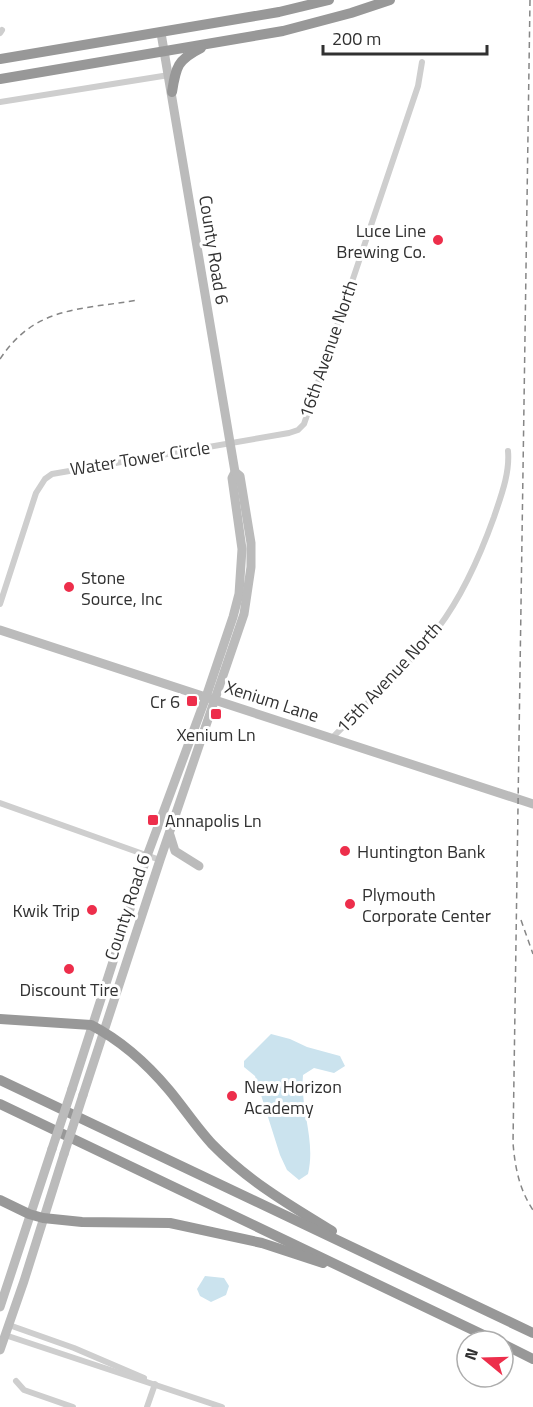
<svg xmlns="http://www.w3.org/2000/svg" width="533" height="1407" font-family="'Titillium Web',sans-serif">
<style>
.water{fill:#cbe3ee}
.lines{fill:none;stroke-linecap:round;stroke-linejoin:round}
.street{stroke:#cecece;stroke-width:6}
.secondary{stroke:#bbb;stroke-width:9}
.highway{stroke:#989898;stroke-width:10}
.rail{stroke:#868686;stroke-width:1.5;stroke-dasharray:6 4.5;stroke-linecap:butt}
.secondary-bridge{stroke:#bbb;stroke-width:9}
.poi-dot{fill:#ed2e4b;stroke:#fff;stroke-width:2}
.labels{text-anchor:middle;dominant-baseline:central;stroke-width:6;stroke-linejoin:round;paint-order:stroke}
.poi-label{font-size:18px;fill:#313131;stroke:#fff;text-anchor:start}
.street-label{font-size:18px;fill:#313131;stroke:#fff}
</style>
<rect width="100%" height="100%" fill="#fff"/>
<g class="water">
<path d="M271,1034L290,1039L307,1047L340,1056L345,1066L334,1073L314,1068L303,1075C300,1110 316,1140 308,1174L299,1180L287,1170L280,1155L255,1076L244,1067V1061Z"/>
<path d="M205,1276L224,1278L229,1286L226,1295L211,1302L200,1296L197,1289Z"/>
</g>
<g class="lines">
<g class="street">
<path d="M0,33L2,30"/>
<path d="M0,102L169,75"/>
<path d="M0,604L36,493L45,479L52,474L289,433L298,430L304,424L418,86L422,62"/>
<path d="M332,738C366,703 409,666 438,628C463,595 480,556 494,517C501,496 510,473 508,451"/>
<path d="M0,803L160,860"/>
<path d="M9,1325L74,1348L144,1378"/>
<path d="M5,1335L222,1407"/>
<path d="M16,1381L24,1390L73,1407"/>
<path d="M147,1407L155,1384"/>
</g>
<g class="secondary">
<path d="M0,630L533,804"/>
<path d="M170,835L175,851L199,866"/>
<path d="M72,1089L147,856L206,697L233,617L239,594L242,549L232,478L235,472L161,33"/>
<path d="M83,1095L160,860L244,614L251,567V543L240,476L235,472"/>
<path d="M0,1307L52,1149"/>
<path d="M0,1350L24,1281L64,1154"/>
</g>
<g class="highway">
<path d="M0,59L279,12L329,0"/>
<path d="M0,79L283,31L351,13L390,0"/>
<path d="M172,92C176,67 177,60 201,48"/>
<path d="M0,1019L91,1025C120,1040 148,1065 169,1090C184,1108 197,1128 212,1144C247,1180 289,1205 332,1231"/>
<path d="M0,1080L533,1333"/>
<path d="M0,1104L496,1341"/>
<path d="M0,1200L29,1214L43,1218L82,1222L170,1223L262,1243L323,1263"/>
<path d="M503,1344L533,1359"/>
</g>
<g class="rail">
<path d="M530,0L513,1143C515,1167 519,1189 533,1210"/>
<path d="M0,359C35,306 80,310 138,300"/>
<path d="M521,920L533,954"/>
</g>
<g class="secondary-bridge">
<path d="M52,1149L72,1089"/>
<path d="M64,1154L83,1095"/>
</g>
</g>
<g class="poi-dot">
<circle cx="438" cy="240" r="6"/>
<circle cx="69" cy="587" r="6"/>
<rect x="186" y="695" width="12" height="12" rx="3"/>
<rect x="210" y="708" width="12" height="12" rx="3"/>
<rect x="147" y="814" width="12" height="12" rx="3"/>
<circle cx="345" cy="851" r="6"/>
<circle cx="350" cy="904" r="6"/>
<circle cx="92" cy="910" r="6"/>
<circle cx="69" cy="969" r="6"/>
<circle cx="232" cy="1096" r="6"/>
</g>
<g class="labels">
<g class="poi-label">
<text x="426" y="230" text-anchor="end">Luce Line<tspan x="426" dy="21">Brewing Co.</tspan></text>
<text x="81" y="577">Stone<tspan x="81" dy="21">Source, Inc</tspan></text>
<text x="180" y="701" text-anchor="end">Cr 6</text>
<text x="216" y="734" text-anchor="middle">Xenium Ln</text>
<text x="165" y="820">Annapolis Ln</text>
<text x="357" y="851">Huntington Bank</text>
<text x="362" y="894">Plymouth<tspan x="362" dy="21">Corporate Center</tspan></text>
<text x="80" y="910" text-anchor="end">Kwik Trip</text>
<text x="69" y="989" text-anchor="middle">Discount Tire</text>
<text x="244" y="1086">New Horizon<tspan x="244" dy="21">Academy</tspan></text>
</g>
<g class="street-label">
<text transform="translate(214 250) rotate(81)">County Road 6</text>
<text transform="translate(328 349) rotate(-71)">16th Avenue North</text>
<text transform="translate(140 458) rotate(-9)">Water Tower Circle</text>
<text transform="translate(389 677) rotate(-47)">15th Avenue North</text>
<text transform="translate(272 701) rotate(18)">Xenium Lane</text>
<text transform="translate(127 907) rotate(-72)">County Road 6</text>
</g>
</g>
<g transform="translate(485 1359) rotate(289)"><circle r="28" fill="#ffffff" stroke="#adadad" stroke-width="1.5"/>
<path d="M0-4.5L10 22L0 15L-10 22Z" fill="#ed2e4b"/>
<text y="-9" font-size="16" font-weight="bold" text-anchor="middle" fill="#313131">N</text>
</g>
<path d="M323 45v9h164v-9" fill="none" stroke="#313131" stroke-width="3"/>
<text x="332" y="45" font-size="18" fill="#313131" stroke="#ffffff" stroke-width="4.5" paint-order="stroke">200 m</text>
</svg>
